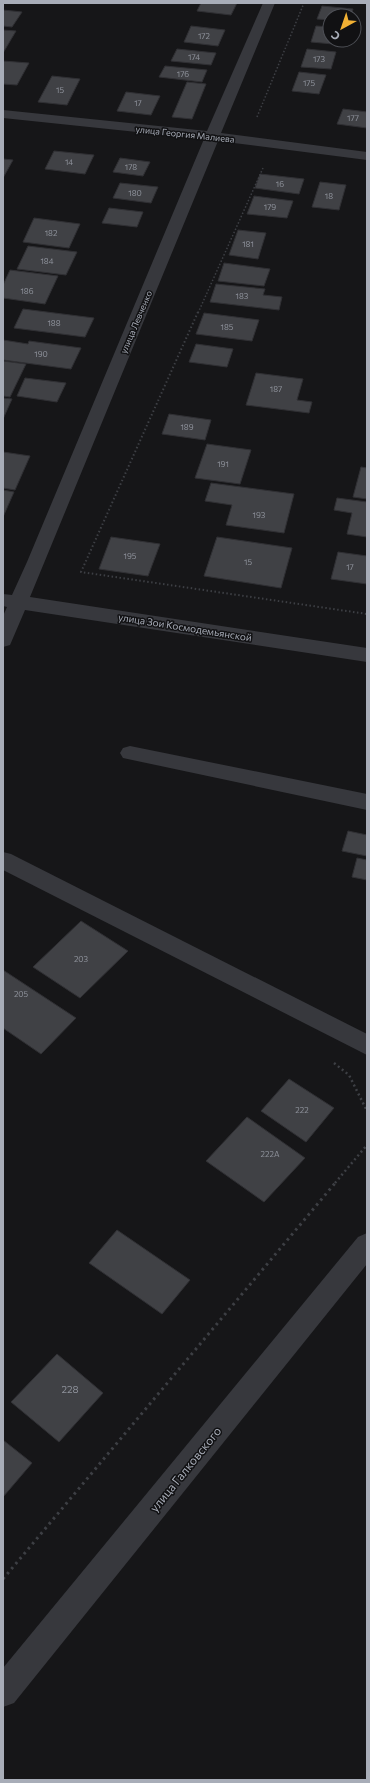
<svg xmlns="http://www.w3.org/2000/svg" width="370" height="1783" font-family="Commissioner,sans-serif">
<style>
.building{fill:#404145;stroke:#303034}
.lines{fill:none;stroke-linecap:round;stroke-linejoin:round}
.path-far3{stroke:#3d3f44;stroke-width:1.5;stroke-dasharray:1.5 2;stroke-linecap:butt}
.path-far2{stroke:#3d3f44;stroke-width:2;stroke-dasharray:1.5 2.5;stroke-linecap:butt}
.path-far1{stroke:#3d3f44;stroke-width:2.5;stroke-dasharray:2 3;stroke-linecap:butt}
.path{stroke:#3d3f44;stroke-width:3;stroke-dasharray:2.5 4;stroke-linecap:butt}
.minor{fill:#37383d;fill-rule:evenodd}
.labels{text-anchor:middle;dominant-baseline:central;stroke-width:3;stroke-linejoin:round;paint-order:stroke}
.number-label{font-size:8px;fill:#8e929b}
.far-street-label{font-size:9px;fill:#a8adb8;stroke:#111113}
.street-label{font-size:10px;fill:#a8adb8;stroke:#111113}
.near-number-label{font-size:10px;fill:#8e929b}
.near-street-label{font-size:12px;fill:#a8adb8;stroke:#111113}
</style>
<rect width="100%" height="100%" fill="#161618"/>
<g class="building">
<path d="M201,3H237L231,15L197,11Z"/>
<path d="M322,6L353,9L351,16H330V20L317,19Z"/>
<path d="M3,10L22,12L12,27L3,26Z"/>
<path d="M191,26L225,30L218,46L184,42Z"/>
<path d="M316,26L330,27V40H345L344,45L311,42Z"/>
<path d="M3,30L16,31L3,53Z"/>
<path d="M177,49L216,53L211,65L171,61Z"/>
<path d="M307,49L336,52L331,69L301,67Z"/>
<path d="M3,61L29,63L17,85L3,84Z"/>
<path d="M165,66L207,70L202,82L159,77Z"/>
<path d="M299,72L326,75L319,94L292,91Z"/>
<path d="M52,76L80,79L67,105L38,102Z"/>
<path d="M187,82L206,84L192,119L172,117Z"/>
<path d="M126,92L160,96L151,115L117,111Z"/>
<path d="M343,109L367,112V128L337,124Z"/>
<path d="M54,151L94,155L85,174L45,169Z"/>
<path d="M120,158L150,162L143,176L113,172Z"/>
<path d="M3,159L13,160L3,178Z"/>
<path d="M260,174L304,179L299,194L255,188Z"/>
<path d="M320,182L346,185L339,210L312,207Z"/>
<path d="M120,183L158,187L151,203L113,198Z"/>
<path d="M254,196L293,201L287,218L247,214Z"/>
<path d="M109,208L143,212L137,227L102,223Z"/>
<path d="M34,218L80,224L69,248L23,242Z"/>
<path d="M238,230L266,233L258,259L229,255Z"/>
<path d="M28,246L77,252L66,275L17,269Z"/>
<path d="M224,263L270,269L264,286L218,281Z"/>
<path d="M10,270L58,276L45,304L3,298V285Z"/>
<path d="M216,284L265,289L263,295L282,297L279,310L210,302Z"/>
<path d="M23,309L94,318L85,337L14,328Z"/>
<path d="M204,313L259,320L252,341L196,334Z"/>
<path d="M3,340L28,344L29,341L81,348L71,369L3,360Z"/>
<path d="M196,344L233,349L227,367L189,362Z"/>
<path d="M3,361L26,364L10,397L3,396Z"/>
<path d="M256,373L303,379L297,400L312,402L309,413L246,405Z"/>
<path d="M25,378L66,383L57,402L17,396Z"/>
<path d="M3,398L12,399L3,419Z"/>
<path d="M169,414L211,420L205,440L162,434Z"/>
<path d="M207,444L251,450L240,484L195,478Z"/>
<path d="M3,452L30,456L15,490L3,488Z"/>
<path d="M361,467L367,468V499L353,497Z"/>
<path d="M211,483L294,494L284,533L226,525L232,505L205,501Z"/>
<path d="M3,490L14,492L3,517Z"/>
<path d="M337,498L367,502V537L347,534L352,513L334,510Z"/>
<path d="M111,537L160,544L148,576L99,569Z"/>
<path d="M217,537L292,548L281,588L204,576Z"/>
<path d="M338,552L367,556V584L331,579Z"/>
<path d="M348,831L367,835V856L342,851Z"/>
<path d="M357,858L367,860V880L352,877Z"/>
<path d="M81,921L128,951L80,998L33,967Z"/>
<path d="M3,970L76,1018L41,1054L3,1028Z"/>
<path d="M289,1079L334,1108L306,1142L261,1111Z"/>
<path d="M247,1117L305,1158L264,1202L206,1161Z"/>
<path d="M117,1230L190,1280L162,1314L89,1263Z"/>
<path d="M57,1354L103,1393L59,1442L11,1402Z"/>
<path d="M3,1440L32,1463L3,1497Z"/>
</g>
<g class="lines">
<g class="path-far3">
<path d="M257,117L304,3"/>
<path d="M198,313L263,168"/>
</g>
<path class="path-far2" d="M198,312L81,572L367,614"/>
<g class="path-far1">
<path d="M334,1063L349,1075L367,1111"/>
<path d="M335,1183L367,1145"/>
</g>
<path class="path" d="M3,1579L336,1182"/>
<g class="minor">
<path d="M263,3H275L221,133L367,152V160L218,141L30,597L367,648V662L25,610L10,645L3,647V616L7,607L3,606V594L12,595L27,562L204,139L3,118V110L207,131Z"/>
<path d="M130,746L367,794V810L123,758L120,753L123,748Z"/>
<path d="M3,852L11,854L367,1034V1055L3,870Z"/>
<path d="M367,1233V1264L14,1703L3,1707V1668L358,1237Z"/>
</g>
</g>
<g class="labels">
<g class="number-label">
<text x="204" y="36">172</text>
<text x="194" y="57">174</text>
<text x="319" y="59">173</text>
<text x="183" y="74">176</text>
<text x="309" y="83">175</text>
<text x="60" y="90">15</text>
<text x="138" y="103">17</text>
<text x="353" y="118">177</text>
<text x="69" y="162">14</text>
<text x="131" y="167">178</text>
<text x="280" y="184">16</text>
<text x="135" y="193">180</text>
<text x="329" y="196">18</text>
<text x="270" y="207">179</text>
<text x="51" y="233">182</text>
<text x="248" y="244">181</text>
<text x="47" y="261">184</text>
<text x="27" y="291">186</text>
<text x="242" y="296">183</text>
<text x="54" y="323">188</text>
<text x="227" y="327">185</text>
<text x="41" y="354">190</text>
<text x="276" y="389">187</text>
<text x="187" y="427">189</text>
<text x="223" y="464">191</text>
<text x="259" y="515">193</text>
<text x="130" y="556">195</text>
<text x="248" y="562">15</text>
<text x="350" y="567">17</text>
<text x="81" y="959">203</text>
<text x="21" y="994">205</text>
<text x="302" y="1110">222</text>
<text x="270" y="1154">222А</text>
</g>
<g class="far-street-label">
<text transform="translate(185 134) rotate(6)">улица Георгия Малиева</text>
<text transform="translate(136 322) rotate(-67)">улица Левченко</text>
</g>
<g class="street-label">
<text transform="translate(185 627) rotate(9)">улица Зои Космодемьянской</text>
</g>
<g class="near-number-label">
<text x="70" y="1389">228</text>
</g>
<g class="near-street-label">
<text transform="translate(185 1469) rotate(-51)">улица Галковского</text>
</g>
</g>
<rect width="370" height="1783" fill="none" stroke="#a8adb8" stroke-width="8"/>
<g transform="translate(342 28) rotate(220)"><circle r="19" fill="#111113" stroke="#4d4f55"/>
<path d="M0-3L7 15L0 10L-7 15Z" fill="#f2b134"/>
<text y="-6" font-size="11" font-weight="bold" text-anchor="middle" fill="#a8adb8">С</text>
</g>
</svg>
